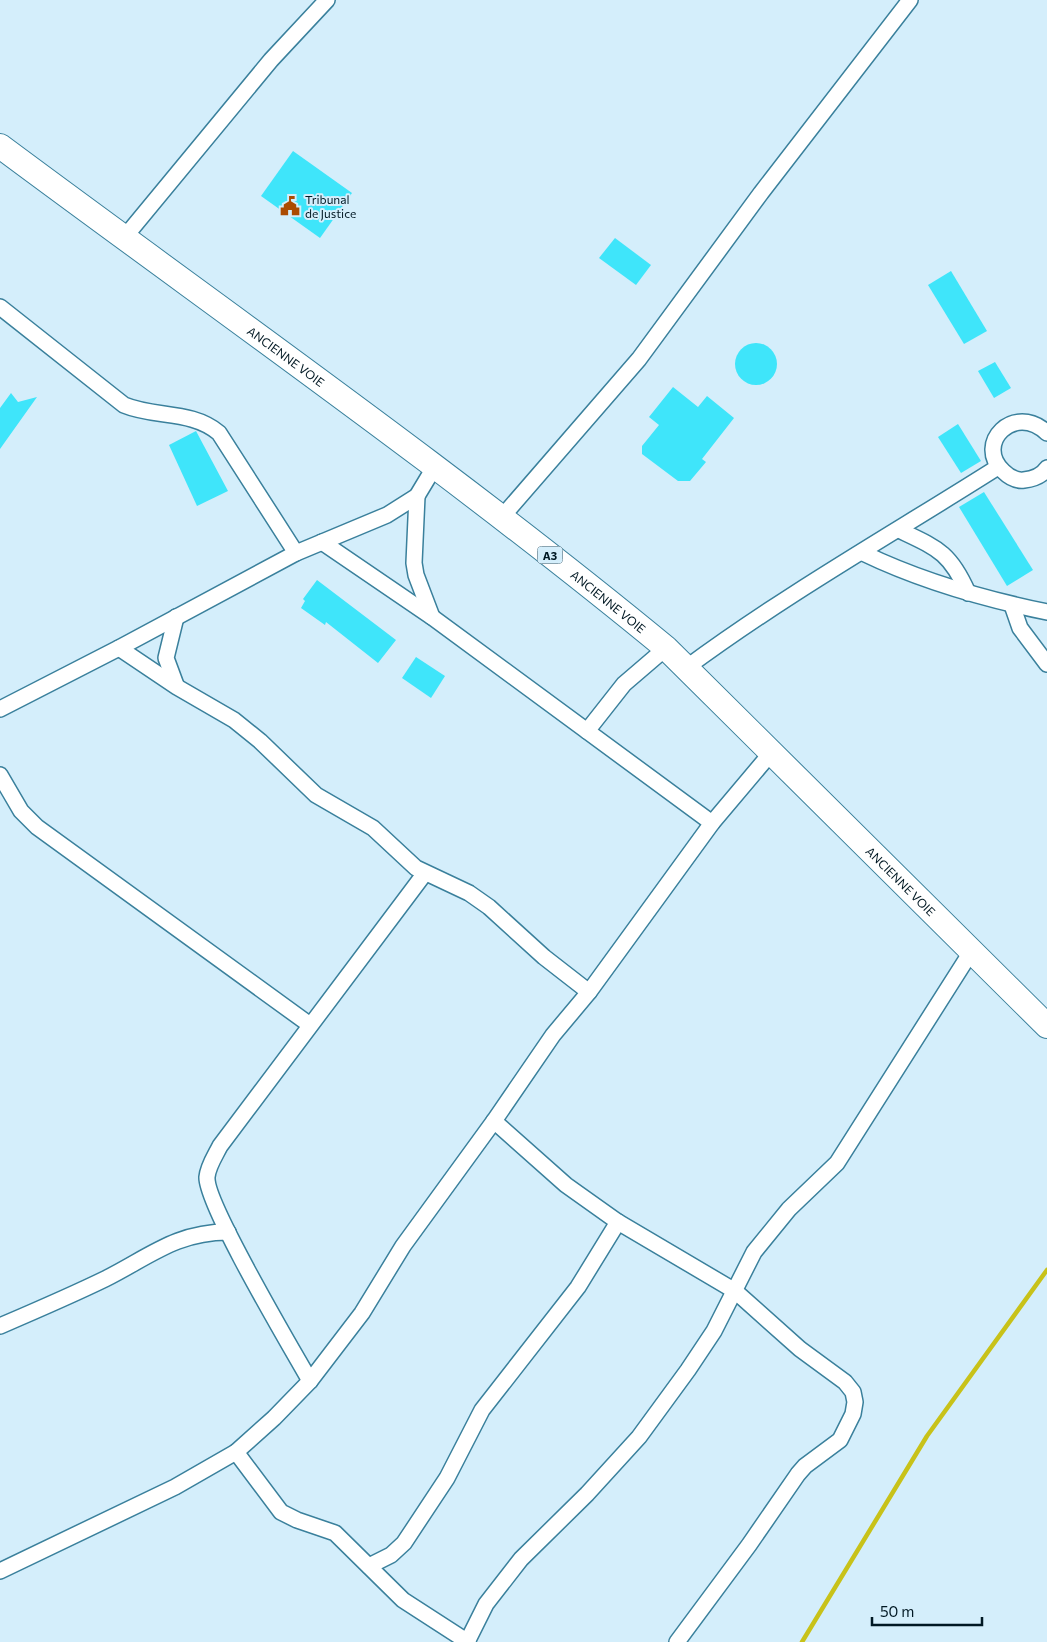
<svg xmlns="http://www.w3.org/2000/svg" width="1047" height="1642" font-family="Commissioner,sans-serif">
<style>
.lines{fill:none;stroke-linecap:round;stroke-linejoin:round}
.stream{stroke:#c8c219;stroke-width:4.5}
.building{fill:#3fe5fa}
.minor-casing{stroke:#3a809c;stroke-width:18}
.primary-casing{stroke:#3a809c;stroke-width:26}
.minor{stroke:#fff;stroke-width:15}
.primary{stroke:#fff;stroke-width:24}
.labels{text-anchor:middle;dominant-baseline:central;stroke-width:4;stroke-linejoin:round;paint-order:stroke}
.shield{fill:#d4eefb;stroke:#405864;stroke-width:1}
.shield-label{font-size:11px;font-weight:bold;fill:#001823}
.poi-label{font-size:12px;fill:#001823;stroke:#d4eefb;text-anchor:start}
.street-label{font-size:12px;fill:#001823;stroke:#d4eefb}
</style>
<rect width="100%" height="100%" fill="#d4eefb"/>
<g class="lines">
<path class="stream" d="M802,1642L927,1436L1047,1270"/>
</g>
<g class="building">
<path d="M293,151L352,193L320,238L261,196Z"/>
<path d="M615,238L651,265L636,285L599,258Z"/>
<path d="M951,271L987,331L964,344L928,285Z"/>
<circle cx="756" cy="364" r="21"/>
<path d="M995,362L1011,388L994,398L978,371Z"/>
<path d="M673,387L698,407L707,396L734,418L702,459L706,462L690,481H678L642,454V446L659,425L649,417Z"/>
<path d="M11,393L18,402L37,397L0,449V408Z"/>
<path d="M958,424L981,461L961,473L938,437Z"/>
<path d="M196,431L228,491L197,506L169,445Z"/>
<path d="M984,492L1033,570L1007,586L959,507Z"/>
<path d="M317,580L396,640L378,663L326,622L325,625L301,608L305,601L303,599Z"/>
<path d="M416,657L445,676L431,698L402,678Z"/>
</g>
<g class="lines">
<defs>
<g id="minor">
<path d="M124,238L271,60L327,0"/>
<path d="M0,307L124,405C155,418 192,410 219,433L296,553"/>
<path d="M1047,433C1014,402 974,444 1003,471C1008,476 1016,481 1024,480C1033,479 1042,476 1047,468"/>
<path d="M417,496L414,563L416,575L432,617"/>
<path d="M502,517L639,359L761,193L910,0"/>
<path d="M899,530C937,548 950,552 968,593"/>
<path d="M322,542L432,617L712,823"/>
<path d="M863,553C921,581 984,599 1047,612"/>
<path d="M1012,605L1020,628L1047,664"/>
<path d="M176,617L166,658L176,685"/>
<path d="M119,648L177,687L234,720L260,741L316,795L373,828L416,868L469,893L489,907L544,957L589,992"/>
<path d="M686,668C786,594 894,533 998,467"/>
<path d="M0,709L119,648L296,553L387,515L417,496L435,466"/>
<path d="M587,731L624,684L666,648"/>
<path d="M0,775L21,811L37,827L310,1025"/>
<path d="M494,1121L566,1185L618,1222L735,1291L800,1349L845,1382L853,1392L855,1402L853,1414L840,1440L805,1466L798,1474L749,1545L677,1642"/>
<path d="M0,1326C35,1311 70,1296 105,1279C149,1257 176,1232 228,1232"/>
<path d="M310,1381C292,1349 205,1203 207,1177C208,1166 215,1156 220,1146L425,873"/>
<path d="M236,1452L281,1512L297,1520L335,1533L403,1600L468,1642"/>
<path d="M369,1566L391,1555L404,1543L447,1478L482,1410L578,1287L618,1222"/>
<path d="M0,1571L175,1487L236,1452L274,1418L310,1381L362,1313L403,1246L494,1121L553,1035L589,992L712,823L771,753"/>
<path d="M467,1642L486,1604L521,1559L587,1494L639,1437L688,1370L714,1331L754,1252L789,1209L837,1163L971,952"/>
</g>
<g id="primary">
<path id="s1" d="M0,146C223,312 451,471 666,648L1047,1026"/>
</g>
</defs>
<use href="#minor" class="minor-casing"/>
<use href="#primary" class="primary-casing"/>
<use href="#minor" class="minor"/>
<use href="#primary" class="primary"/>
</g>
<defs>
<symbol id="civic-bare" viewBox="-9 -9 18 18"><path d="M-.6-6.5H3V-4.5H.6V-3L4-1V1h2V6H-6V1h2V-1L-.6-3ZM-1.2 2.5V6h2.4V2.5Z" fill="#ab4b02" stroke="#d4eefb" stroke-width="2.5" paint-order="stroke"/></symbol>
</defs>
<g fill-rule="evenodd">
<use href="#civic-bare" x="276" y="192" width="28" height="28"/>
</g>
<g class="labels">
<rect class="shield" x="537.5" y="546.5" width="25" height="17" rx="4"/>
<g class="shield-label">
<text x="550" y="555">A3</text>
</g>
<g class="poi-label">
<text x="305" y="199">Tribunal<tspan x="305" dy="14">de Justice</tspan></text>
</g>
<g class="street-label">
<text stroke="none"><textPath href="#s1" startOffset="355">ANCIENNE VOIE</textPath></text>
<text stroke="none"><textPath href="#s1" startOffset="760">ANCIENNE VOIE</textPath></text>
<text stroke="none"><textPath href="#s1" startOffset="1165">ANCIENNE VOIE</textPath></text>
</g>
</g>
<path d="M872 1617v8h110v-8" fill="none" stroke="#001823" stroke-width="2.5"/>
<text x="880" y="1617" font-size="15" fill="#001823" stroke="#d4eefb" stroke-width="4" paint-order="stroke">50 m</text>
</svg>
